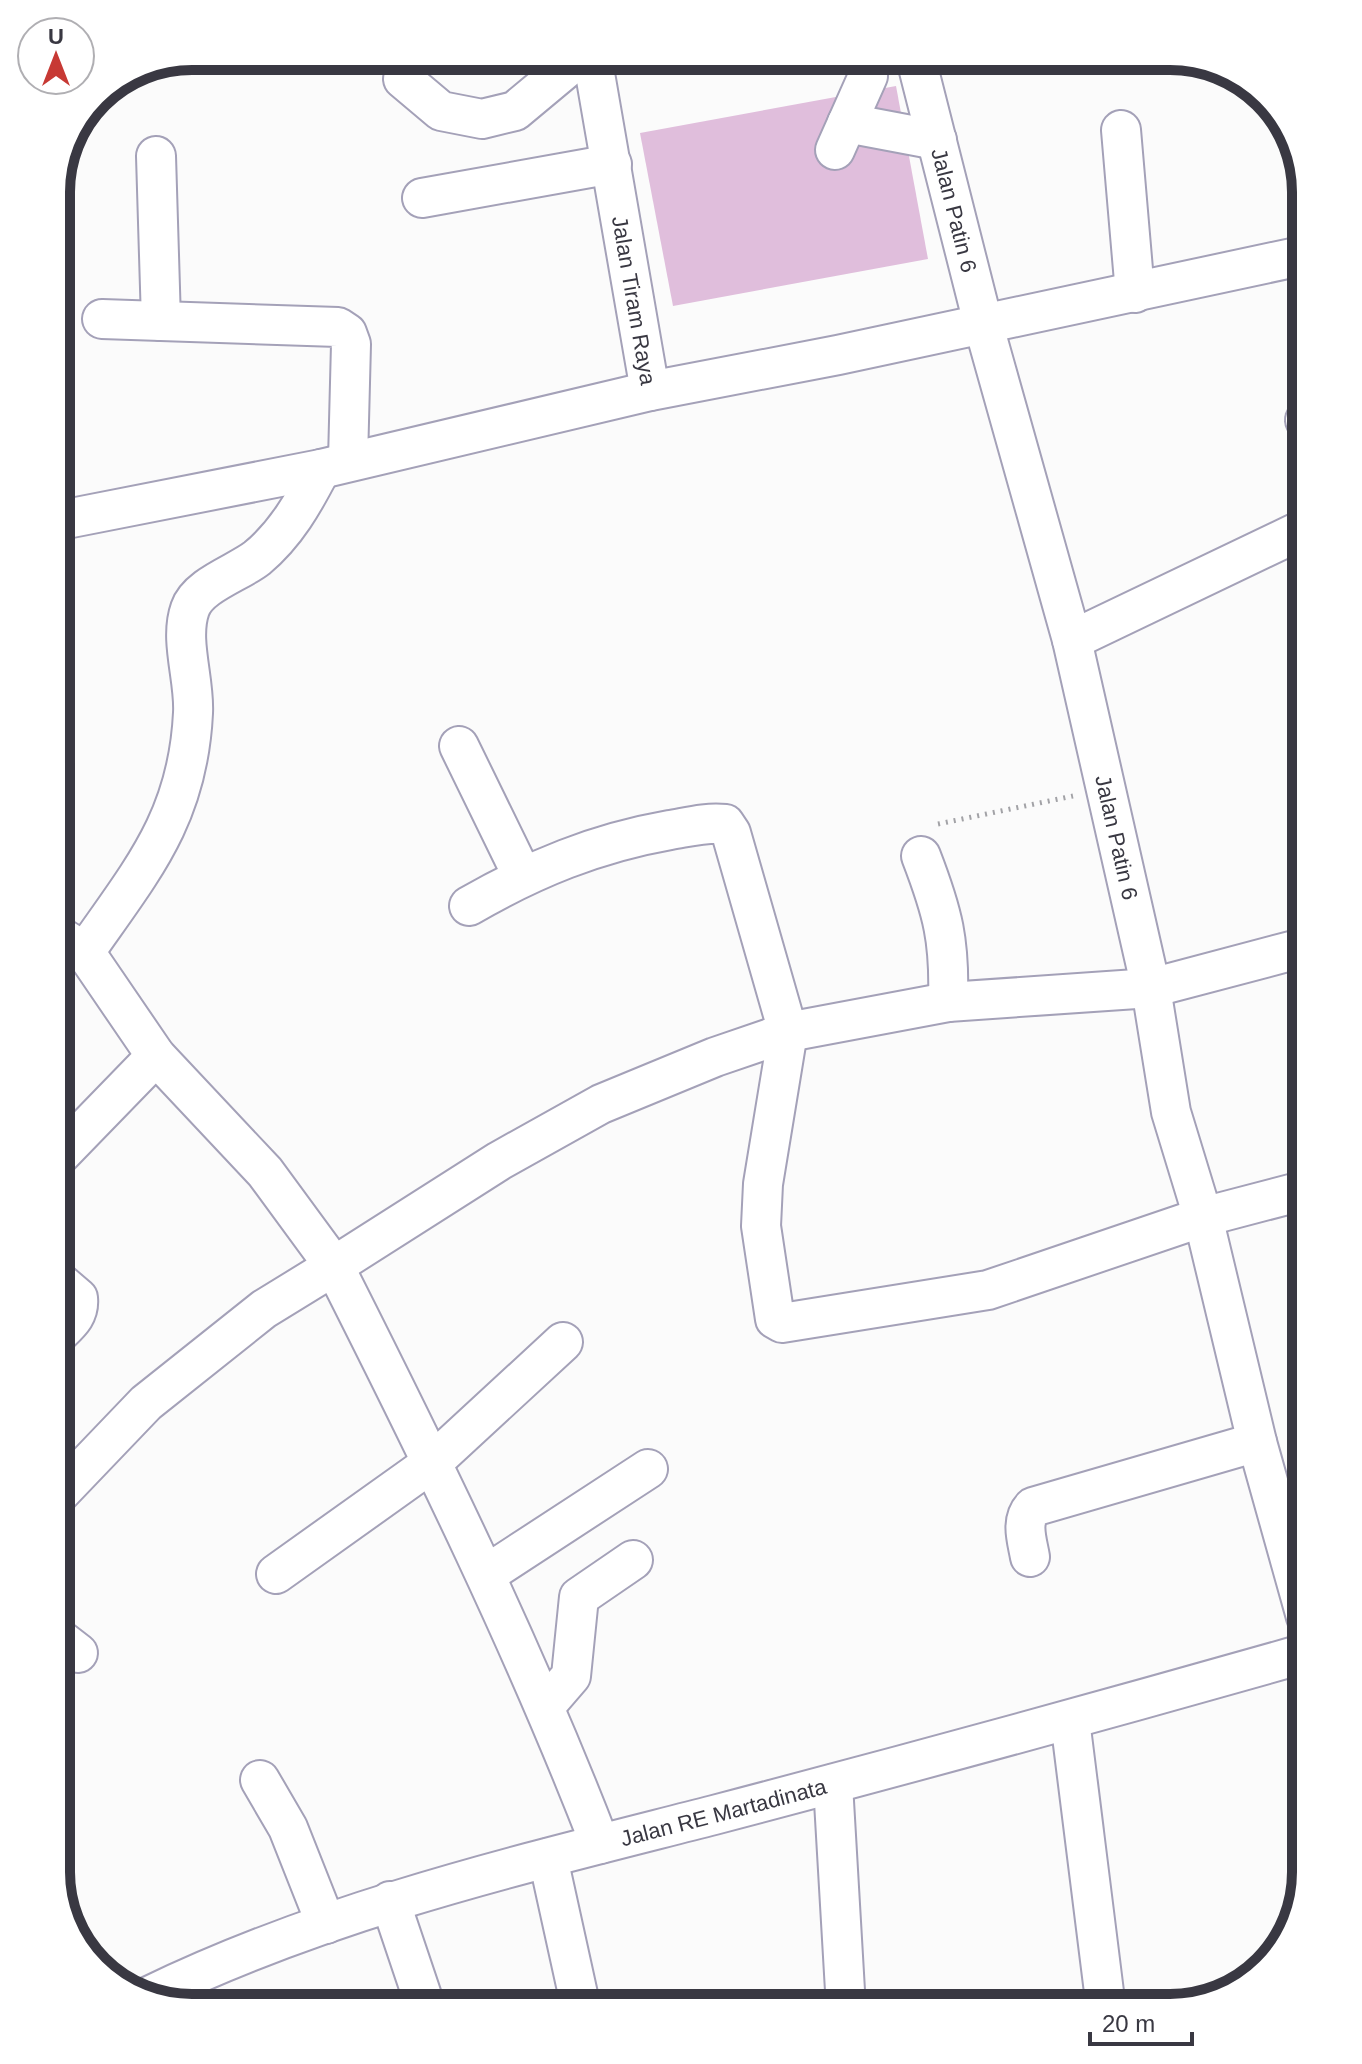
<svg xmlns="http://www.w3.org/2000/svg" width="1362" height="2064" font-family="Arial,sans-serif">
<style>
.green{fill:#e0bedc}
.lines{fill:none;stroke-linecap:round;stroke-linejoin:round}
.minor-casing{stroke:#a4a1b8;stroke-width:42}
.path{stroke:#a2a2a6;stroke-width:5;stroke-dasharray:2 6;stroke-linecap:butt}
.minor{stroke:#fff;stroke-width:38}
.labels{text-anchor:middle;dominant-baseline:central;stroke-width:6;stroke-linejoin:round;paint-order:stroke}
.street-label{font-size:22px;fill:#393842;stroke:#fff}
.rim{fill:none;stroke:#393842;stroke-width:10}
</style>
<rect width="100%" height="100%" fill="#fbfbfb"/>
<path class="green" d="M896,86L928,259L673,306L640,133Z"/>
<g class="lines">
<defs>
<g id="minor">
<path id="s1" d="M916,59L983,323L1072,640L1151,988L1171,1112L1203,1217L1257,1442L1306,1617"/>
<path id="s2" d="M593,62L650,391"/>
<path d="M403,79L441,111L482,119L515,111L569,66L580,62"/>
<path d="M847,123L937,140"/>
<path d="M1121,130L1135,293"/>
<path d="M835,150L868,76L864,59"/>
<path d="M156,156L161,321"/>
<path d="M422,198L612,164"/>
<path d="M102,319L338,327L347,333L351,344L348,460"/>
<path d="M1305,420L1306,422"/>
<path d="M56,521L321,469L650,391L838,355L1306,255"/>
<path d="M1072,640L1306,528"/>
<path d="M459,746L522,875"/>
<path d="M921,856C943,913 950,941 948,1002"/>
<path d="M469,906C533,869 596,843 670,830C688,827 706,822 725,824L731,833L788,1032L763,1184L761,1226L775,1319L782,1323L988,1290L1203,1217L1306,1190"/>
<path d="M56,934L85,952L156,1056L265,1172L334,1266L499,1161L601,1104L715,1057L788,1032L948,1002L1151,988L1306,947"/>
<path d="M85,952C142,870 188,818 193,713C195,680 179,640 190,609C198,585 238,573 257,558C286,534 304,502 321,469"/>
<path d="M56,1159L156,1056"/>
<path d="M56,1336C68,1324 80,1316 78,1298L56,1279"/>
<path d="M56,1497L146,1403L264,1309L334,1266C430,1456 523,1645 600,1844"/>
<path d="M1030,1557C1027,1540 1020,1521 1033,1507L1257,1442"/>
<path d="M276,1574L433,1462L563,1342"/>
<path d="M487,1574L648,1469"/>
<path d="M56,1636L78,1653"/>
<path d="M546,1705L571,1676L579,1597L633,1560"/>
<path d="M1070,1720L1106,2008"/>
<path d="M260,1780L288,1828L326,1924"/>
<path d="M833,1784L846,2008"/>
<path d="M548,1858L581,2008"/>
<path d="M390,1901L426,2008"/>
<path id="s3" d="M149,1996C328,1909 523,1864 714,1815C912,1763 1109,1709 1306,1653"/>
</g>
</defs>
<use href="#minor" class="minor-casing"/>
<path class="path" d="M938,824L1073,796"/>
<use href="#minor" class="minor"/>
</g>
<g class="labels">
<g class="street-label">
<text stroke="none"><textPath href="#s1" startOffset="156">Jalan Patin 6</textPath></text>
<text stroke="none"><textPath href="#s2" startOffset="242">Jalan Tiram Raya</textPath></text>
<text stroke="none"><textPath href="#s1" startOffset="804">Jalan Patin 6</textPath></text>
<text stroke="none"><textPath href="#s3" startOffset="604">Jalan RE Martadinata</textPath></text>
</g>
</g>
<path d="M0 0H1362V2064H0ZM192 70H1170A122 122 0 0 1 1292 192V1872A122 122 0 0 1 1170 1994H192A122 122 0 0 1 70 1872V192A122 122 0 0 1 192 70Z" fill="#fff" fill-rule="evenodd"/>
<path class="rim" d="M192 70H1170A122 122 0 0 1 1292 192V1872A122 122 0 0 1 1170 1994H192A122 122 0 0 1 70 1872V192A122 122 0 0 1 192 70Z"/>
<g transform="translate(56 56)"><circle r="38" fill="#ffffff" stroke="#b0afb3" stroke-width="2"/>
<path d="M0-6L14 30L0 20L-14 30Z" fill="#c73934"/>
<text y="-12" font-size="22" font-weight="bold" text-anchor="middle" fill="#393842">U</text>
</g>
<path d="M1090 2032v12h102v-12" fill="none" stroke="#393842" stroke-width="4"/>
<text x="1102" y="2032" font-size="24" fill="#393842" stroke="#ffffff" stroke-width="6" paint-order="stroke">20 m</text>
</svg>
